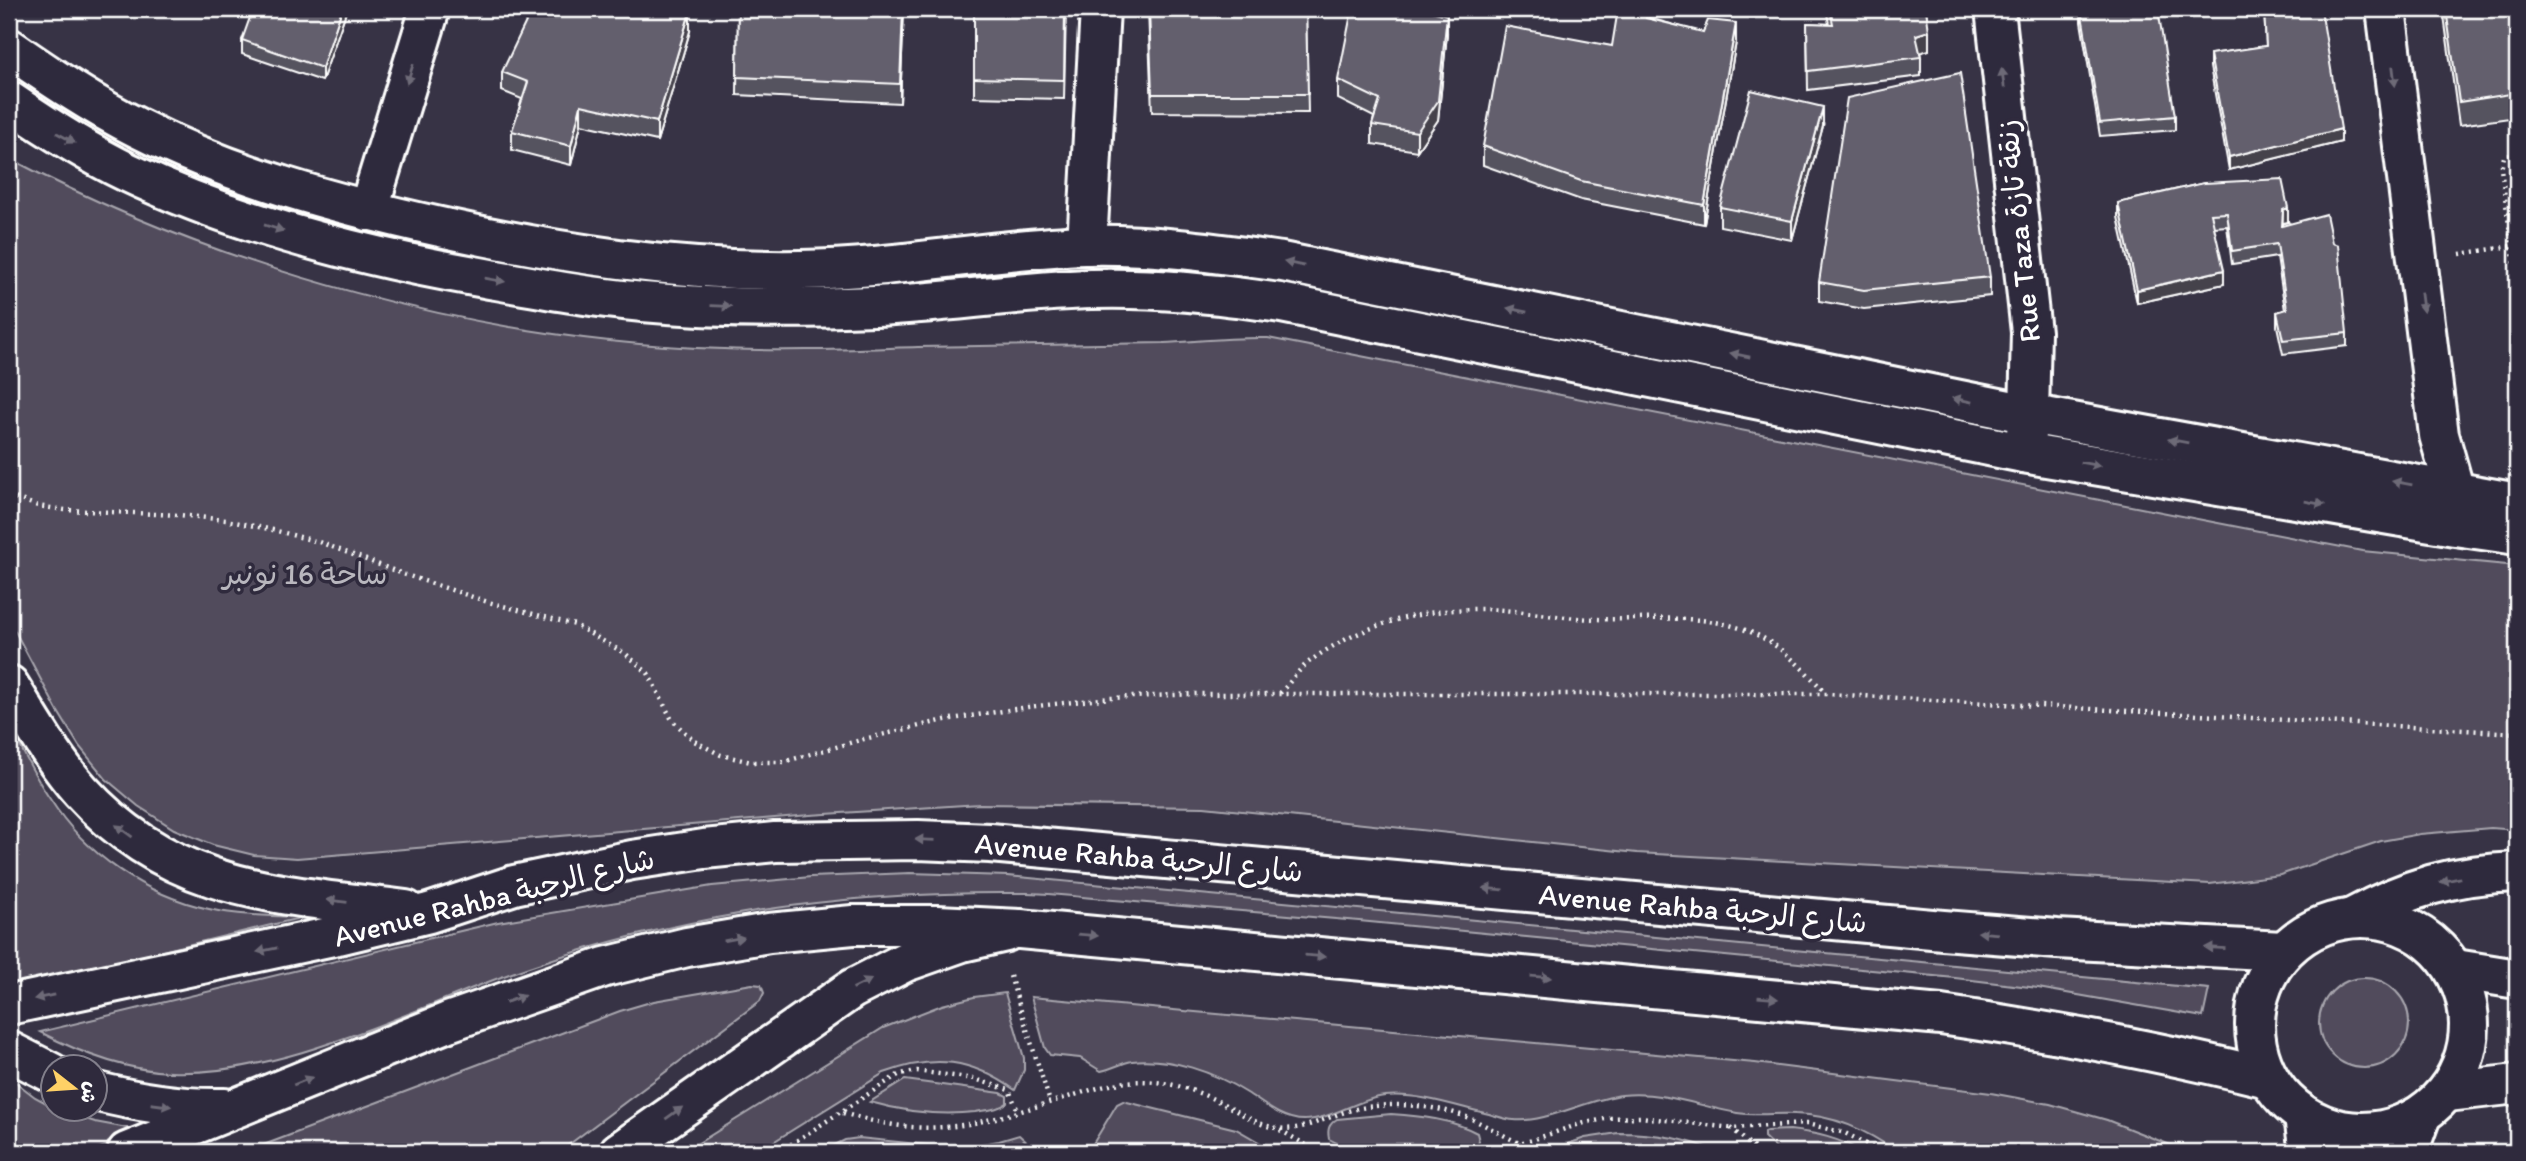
<svg xmlns="http://www.w3.org/2000/svg" width="2526" height="1161" font-family="Itim,'Playpen Sans Arabic',sans-serif">
<style>
.green{fill:#514c5c;stroke:#a8a6ae;stroke-width:2}
.lines{fill:none;stroke-linecap:round;stroke-linejoin:round}
.street-casing{stroke:#fff;stroke-width:44}
.secondary-casing{stroke:#fff;stroke-width:44}
.highway-casing{stroke:#fff;stroke-width:44}
.path{stroke:#fff;stroke-width:4.5;stroke-dasharray:2 5;stroke-linecap:butt}
.street{stroke:#2f2a3d;stroke-width:38}
.secondary{stroke:#2f2a3d;stroke-width:38}
.highway{stroke:#2f2a3d;stroke-width:38}
.wall{fill:#55525e;stroke:#fff;stroke-width:2}
.shaded-wall{fill:#45424c;stroke:#fff;stroke-width:2}
.building{fill:#635f6d;stroke:#fff;stroke-width:2}
.oneway{fill:#6d6a77}
.labels{text-anchor:middle;dominant-baseline:central;stroke-width:7;stroke-linejoin:round;paint-order:stroke}
.street-label{font-size:30px;fill:#fff;stroke:#2f2a3d}
.park-label{font-size:30px;fill:#b9b7be;stroke:#2f2a3d}
</style>
<rect width="100%" height="100%" fill="#373345"/>
<filter id="ink" filterUnits="userSpaceOnUse"><feTurbulence type="fractalNoise" baseFrequency=".0143" numOctaves="2"/><feDisplacementMap in="SourceGraphic" scale="14" xChannelSelector="R" yChannelSelector="G"/><feConvolveMatrix kernelMatrix="1 2 1 2 8 2 1 2 1" color-interpolation-filters="sRGB"/></filter>
<g filter="url(#ink)">
<g class="green">
<path d="M9,158C221,270 484,342 724,349C788,352 853,349 918,347C1000,346 1082,345 1164,343C1199,341 1233,337 1268,338L2362,551L2517,566V830L2491,828L2420,834L2381,841L2280,875L2210,884L1637,853L1204,807L980,804L810,815L297,858L254,855L213,845L174,829L138,806L106,779L79,746L57,710L9,620Z"/>
<path d="M9,724C22,749 34,776 50,799C85,854 145,895 209,909C240,916 272,916 304,917L9,988Z"/>
<path d="M910,873L1008,876L2209,989L2203,1017L2038,988L1955,978C1756,959 1558,940 1359,921C1284,914 1209,908 1135,902C1099,899 1063,894 1027,893C932,892 837,897 744,913C673,925 602,942 535,965C422,1002 291,1077 170,1072C123,1070 80,1053 40,1032L498,922L712,886L811,877Z"/>
<circle cx="2364" cy="1023" r="45"/>
<path d="M752,984L761,985L764,993L760,1001L559,1152H245L620,1011L654,1001Z"/>
<path d="M1005,993L1024,1058V1070L1015,1090C971,1059 935,1054 884,1073L757,1152H684L883,1028L942,1005L974,997Z"/>
<path d="M1031,997L1755,1063L1991,1093L2050,1104L2107,1120L2188,1152H1897C1866,1130 1834,1115 1795,1114C1776,1113 1756,1116 1737,1113C1698,1106 1664,1091 1622,1095C1588,1099 1546,1123 1514,1120C1506,1120 1497,1116 1489,1114C1455,1106 1420,1093 1385,1096C1357,1099 1331,1120 1304,1120C1283,1120 1264,1104 1247,1093C1214,1072 1171,1057 1132,1061C1121,1063 1112,1069 1101,1071L1080,1058L1050,1055L1045,1048Z"/>
<path d="M9,1077L35,1097L52,1106V1108L95,1122L127,1128H159L88,1152H9Z"/>
<path d="M905,1080L1001,1093L1007,1096V1103C998,1110 986,1110 975,1112C938,1116 905,1112 870,1102Z"/>
<path d="M1123,1101L1236,1129L1276,1152H1079L1091,1147L1117,1104Z"/>
<path d="M1391,1114C1420,1116 1451,1119 1477,1133L1479,1141L1476,1147C1454,1156 1397,1154 1371,1152C1357,1151 1341,1146 1329,1139C1327,1129 1329,1124 1337,1119Z"/>
<path d="M1790,1130C1816,1133 1839,1138 1862,1152H1780L1764,1137V1132L1767,1131Z"/>
<path d="M1618,1133C1652,1133 1685,1137 1717,1152H1544L1585,1138Z"/>
<path d="M1019,1135L1031,1146L1043,1152H821L845,1140L859,1138L957,1148L999,1141Z"/>
</g>
<g class="lines">
<defs>
<g id="street">
<path d="M1995,9L2031,332L2029,414L2023,453"/>
<path d="M2386,9L2439,435L2455,492V523"/>
<path d="M368,211L430,9"/>
<path d="M1087,245L1100,9"/>
</g>
<g id="secondary">
<path d="M9,48C51,77 92,105 138,128C233,176 336,204 440,227C558,253 679,272 801,270C896,269 989,249 1084,245C1150,243 1217,253 1282,262L2029,414L2517,503"/>
<path d="M9,101C47,127 86,152 127,172C236,224 355,255 474,276C530,286 586,297 643,302C719,309 797,309 874,306C946,303 1018,291 1091,289C1155,287 1218,294 1281,303L2023,453L2455,526L2517,535"/>
<path d="M2304,1117L2309,1152"/>
<path d="M619,1152L852,989L905,962L962,942L1006,932"/>
<path d="M2408,1152L2421,1116"/>
</g>
<g id="highway">
<path d="M9,685C31,720 53,760 81,791C173,893 279,894 406,910"/>
<circle cx="2362" cy="1025" r="107"/>
<path d="M2352,918C2407,888 2455,874 2517,872"/>
<path d="M2455,969L2517,979"/>
<path d="M9,1005L338,935L429,913L514,885L632,860L704,849L775,842L918,840L990,843L1943,930L2057,939L2283,951"/>
<path d="M9,1051L52,1073"/>
<path d="M94,1091C137,1102 179,1109 224,1108"/>
<path d="M2447,1092L2517,1084"/>
<path d="M127,1152L448,1022L605,967L687,947L769,933L853,925H937L1020,929L1941,1015C2051,1031 2159,1051 2268,1078"/>
</g>
</defs>
<use href="#street" class="street-casing"/>
<use href="#secondary" class="secondary-casing"/>
<use href="#highway" class="highway-casing"/>
<g class="path">
<path d="M2517,153L2504,157L2501,169L2517,281"/>
<path d="M2460,254L2512,246"/>
<path d="M9,496L38,506L65,510L179,515L226,520L273,530L319,542L403,574L488,602L575,625L626,654L648,673L672,720L694,741L721,755L751,762H783L864,739L945,720L1028,707L1111,698L1195,694H1827L2517,733"/>
<path d="M1280,693C1290,683 1298,670 1309,662C1358,625 1424,608 1484,609C1521,610 1558,618 1595,619C1646,621 1700,612 1748,631C1781,644 1802,668 1826,693"/>
<path d="M1010,976L1050,1102"/>
<path d="M843,1113C931,1140 971,1126 1055,1101C1079,1094 1103,1085 1127,1082C1166,1078 1200,1091 1233,1109C1247,1117 1261,1126 1277,1128C1303,1132 1324,1118 1348,1111C1385,1101 1429,1104 1464,1116C1483,1123 1502,1135 1521,1144"/>
<path d="M1731,1128L1759,1152"/>
<path d="M1280,1130L1318,1152"/>
<path d="M779,1152L893,1078L900,1074L917,1071L975,1079L1009,1090L1018,1111"/>
<path d="M1496,1152L1580,1124L1610,1118L1641,1117L1731,1128L1807,1124L1845,1133L1882,1152"/>
</g>
<use href="#street" class="street"/>
<use href="#secondary" class="secondary"/>
<use href="#highway" class="highway"/>
</g>
<g class="wall">
<path d="M347,9L322,81L242,54V40Z"/>
<path d="M738,9H904L900,103L737,95Z"/>
<path d="M974,9H1066L1064,99L974,97Z"/>
<path d="M1148,9H1306L1308,113L1152,112Z"/>
<path d="M1649,9V18L1736,42L1704,224L1581,200L1483,165V146L1612,46Z"/>
<path d="M1826,9H1926L1929,50L1920,52L1921,57V76L1808,90L1807,23L1829,24Z"/>
<path d="M2081,9L2175,116V130L2100,136L2081,22Z"/>
<path d="M2264,9L2341,142L2229,170L2210,67V54L2266,46Z"/>
<path d="M2443,9H2517V117L2459,125Z"/>
<path d="M690,31L657,141L581,124L571,165L512,150V131L522,99L502,91V72Z"/>
<path d="M1447,34L1438,120L1417,151L1372,144V125L1374,117L1338,99V80Z"/>
<path d="M1823,126L1792,240L1720,226V207Z"/>
<path d="M2204,183L2288,222L2283,223V226L2347,333V346L2283,354L2277,326V312L2285,310L2277,257L2232,264L2227,226L2214,227L2224,284L2137,303L2118,217V203Z"/>
<path d="M1990,277V296L1864,309L1819,301V282Z"/>
</g>
<g class="shaded-wall">
<path d="M342,9H347L322,81V68Z"/>
<path d="M903,9H904L900,103V84Z"/>
<path d="M690,12V31L657,141V122Z"/>
<path d="M1447,15V34L1438,120L1417,151V132Z"/>
<path d="M1736,23V42L1704,224V205Z"/>
<path d="M1929,31V50L1916,54V35Z"/>
<path d="M581,105V124L571,165V146Z"/>
<path d="M1823,107V126L1792,240V221Z"/>
<path d="M2341,129V142L2229,170V157Z"/>
<path d="M2288,208V222L2283,223L2282,239L2283,210Z"/>
<path d="M2224,270V284L2137,303V290Z"/>
</g>
<g class="building">
<path d="M253,9H342L322,68L242,40Z"/>
<path d="M532,9H677L690,12L657,122L581,105L571,146L512,131L528,82L502,72Z"/>
<path d="M738,9H903L900,84L737,77Z"/>
<path d="M974,9H1065L1064,80L974,78Z"/>
<path d="M1149,9H1306L1308,94H1152Z"/>
<path d="M1352,9H1423L1447,15L1438,101L1417,132L1372,125L1380,100L1338,80Z"/>
<path d="M1618,9H1648L1646,18L1703,32L1708,20L1736,23L1704,205L1581,181L1483,146L1505,26L1612,46Z"/>
<path d="M1830,9H1926L1929,31L1916,35L1921,57L1808,71L1807,23L1833,24Z"/>
<path d="M2081,9H2158L2175,116L2100,123Z"/>
<path d="M2264,9H2321L2341,129L2229,157L2210,54L2266,46Z"/>
<path d="M2446,9H2517V93L2459,102Z"/>
<path d="M1960,73L1990,277L1864,290L1819,282L1847,98Z"/>
<path d="M1751,90L1823,107L1792,221L1720,207Z"/>
<path d="M2282,179L2288,208L2283,210L2282,226L2326,214L2332,243L2338,245L2347,333L2283,340L2277,312L2287,309L2277,244L2232,251L2227,213L2211,214L2224,270L2137,290L2118,203L2204,183Z"/>
</g>
<defs><path id="oneway-solid" d="M-6-.8H1V-3.2L6.5 0L1 3.2V.8H-6Z" transform="scale(1.75)"/></defs>
<g class="oneway">
<use href="#oneway-solid" transform="translate(410 74) rotate(108)"/>
<use href="#oneway-solid" transform="translate(2394 76) rotate(83)"/>
<use href="#oneway-solid" transform="translate(2003 78) rotate(-97)"/>
<use href="#oneway-solid" transform="translate(66 138) rotate(29)"/>
<use href="#oneway-solid" transform="translate(274 228) rotate(17)"/>
<use href="#oneway-solid" transform="translate(1294 264) rotate(-169)"/>
<use href="#oneway-solid" transform="translate(495 280) rotate(10)"/>
<use href="#oneway-solid" transform="translate(2422 302) rotate(83)"/>
<use href="#oneway-solid" transform="translate(721 306) rotate(2)"/>
<use href="#oneway-solid" transform="translate(1517 310) rotate(-168)"/>
<use href="#oneway-solid" transform="translate(1740 355) rotate(-168)"/>
<use href="#oneway-solid" transform="translate(1962 400) rotate(-168)"/>
<use href="#oneway-solid" transform="translate(2178 441) rotate(-170)"/>
<use href="#oneway-solid" transform="translate(2090 464) rotate(10)"/>
<use href="#oneway-solid" transform="translate(2402 483) rotate(-170)"/>
<use href="#oneway-solid" transform="translate(2315 503) rotate(10)"/>
<use href="#oneway-solid" transform="translate(124 831) rotate(-144)"/>
<use href="#oneway-solid" transform="translate(925 840) rotate(-178)"/>
<use href="#oneway-solid" transform="translate(2450 880) rotate(168)"/>
<use href="#oneway-solid" transform="translate(1493 889) rotate(-175)"/>
<use href="#oneway-solid" transform="translate(337 901) rotate(-173)"/>
<use href="#oneway-solid" transform="translate(1988 933) rotate(-175)"/>
<use href="#oneway-solid" transform="translate(1088 935) rotate(5)"/>
<use href="#oneway-solid" transform="translate(734 939) rotate(-10)"/>
<use href="#oneway-solid" transform="translate(2215 948) rotate(-177)"/>
<use href="#oneway-solid" transform="translate(267 950) rotate(168)"/>
<use href="#oneway-solid" transform="translate(1315 956) rotate(5)"/>
<use href="#oneway-solid" transform="translate(1541 977) rotate(5)"/>
<use href="#oneway-solid" transform="translate(862 984) rotate(-26)"/>
<use href="#oneway-solid" transform="translate(44 997) rotate(168)"/>
<use href="#oneway-solid" transform="translate(1768 998) rotate(5)"/>
<use href="#oneway-solid" transform="translate(515 999) rotate(-20)"/>
<use href="#oneway-solid" transform="translate(303 1081) rotate(-22)"/>
<use href="#oneway-solid" transform="translate(161 1105) rotate(8)"/>
<use href="#oneway-solid" transform="translate(674 1113) rotate(-35)"/>
</g>
</g>
<g class="labels">
<g class="street-label">
<text transform="translate(2018 231) rotate(-96)">Rue Taza زنقة تازة</text>
<text transform="translate(1139 857) rotate(5)">Avenue Rahba شارع الرحبة</text>
<text transform="translate(494 897) rotate(-14)">Avenue Rahba شارع الرحبة</text>
<text transform="translate(1703 908) rotate(5)">Avenue Rahba شارع الرحبة</text>
</g>
<g class="park-label">
<text x="305" y="573">ساحة 16 نونبر</text>
</g>
</g>
<rect width="2526" height="1161" fill="none" stroke="#2f2a3d" stroke-width="35"/>
<rect x="18" y="18" width="2491" height="1126" fill="none" stroke="#fff" stroke-width="2.5" filter="url(#ink)"/>
<g transform="translate(74 1088) rotate(107)"><circle r="33" fill="#2f2a3d" stroke="#827f8b" stroke-width="2"/>
<path d="M0-5L12 26L0 18L-12 26Z" fill="#ffd166"/>
<text y="-10" font-size="19" font-weight="bold" text-anchor="middle" fill="#ffffff">ش</text>
</g>
</svg>
